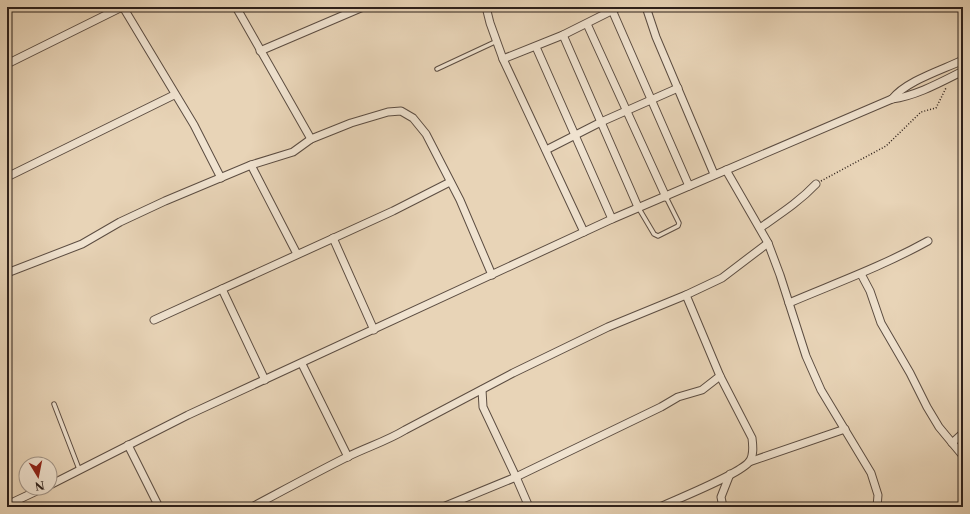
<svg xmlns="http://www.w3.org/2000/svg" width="970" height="514" font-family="'Libre Caslon Text',serif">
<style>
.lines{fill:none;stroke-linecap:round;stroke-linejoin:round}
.lane-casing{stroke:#5c4d42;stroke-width:5.5}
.street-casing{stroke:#5c4d42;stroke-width:9}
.path{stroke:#2d201b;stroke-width:1.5;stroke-dasharray:1 2;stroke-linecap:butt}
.lane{stroke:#f0e3d0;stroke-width:3.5}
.street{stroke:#f0e3d0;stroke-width:7}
</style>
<rect width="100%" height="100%" fill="#e8d4b7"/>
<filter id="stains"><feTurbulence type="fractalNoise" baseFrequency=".005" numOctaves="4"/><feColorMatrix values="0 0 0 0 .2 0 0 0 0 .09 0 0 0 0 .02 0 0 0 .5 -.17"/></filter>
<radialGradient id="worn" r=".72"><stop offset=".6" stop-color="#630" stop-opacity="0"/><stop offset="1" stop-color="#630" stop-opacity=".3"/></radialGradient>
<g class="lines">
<defs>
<g id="lane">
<path d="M437,69L497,41"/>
<path d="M638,207L654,234L658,236L678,226L679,223L666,197"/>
<path d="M54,404L79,469"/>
</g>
<g id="street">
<path d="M123,7L194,125L221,178"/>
<path d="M236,7L311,139"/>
<path d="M486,7L490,23L503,59L584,232"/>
<path d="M646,7L656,37L714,174"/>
<path d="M612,10L689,186"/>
<path d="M587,24L666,197"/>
<path d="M563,35L638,207"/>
<path d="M536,47L612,219"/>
<path d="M260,51L363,7"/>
<path d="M503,59L563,35L619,7"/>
<path d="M7,64L122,7"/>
<path d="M892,99C906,81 942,70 963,60"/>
<path d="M546,150L601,122L678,88"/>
<path d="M251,165L297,254"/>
<path d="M726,170L768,243L780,275L806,356L821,390L871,473L878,495L877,507"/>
<path d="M7,177L174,95"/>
<path d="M760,228C780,214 799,202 816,184"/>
<path d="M333,238L374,330"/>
<path d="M7,273L82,244L120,222L165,201L251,165L293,152L311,139L351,123L388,112L401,111L413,118L426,134L460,200L492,275"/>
<path d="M861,274L870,291L881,323L910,373L927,407L939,427L963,456"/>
<path d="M222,289L265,380"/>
<path d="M789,303C836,283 883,266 928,241"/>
<path d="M154,320L393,211L450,182"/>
<path d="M302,364L348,457"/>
<path d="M482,390L483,407L516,477L661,407L678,397L702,390L720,376"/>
<path d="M952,443L963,433"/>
<path d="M128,445L159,507"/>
<path d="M749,462L845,429"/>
<path d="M50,485L188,415L612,219L892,99C916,96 941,82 963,71"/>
<path d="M7,505L43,488"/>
<path d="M252,507C284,490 315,473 347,457C367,447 387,441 405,430L513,373L608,327L686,295"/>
<path d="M443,507L516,477L529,507"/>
<path d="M660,507C677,499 738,475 749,462C754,456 753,446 752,438L720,376L686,295L722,278L768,243"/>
<path d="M723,507L721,497L730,474"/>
</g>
</defs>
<use href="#lane" class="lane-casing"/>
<use href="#street" class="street-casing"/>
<path class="path" d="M821,181L886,146L921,112L936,108L946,88"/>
<use href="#lane" class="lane"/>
<use href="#street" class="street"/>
</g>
<rect width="970" height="514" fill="none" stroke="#e8d4b7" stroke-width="24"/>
<rect x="8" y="8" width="954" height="498" fill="none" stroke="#2d201b" stroke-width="2"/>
<rect x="12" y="12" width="946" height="490" fill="none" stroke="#2d201b"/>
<g transform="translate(38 476) rotate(170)"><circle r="19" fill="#f0e3d0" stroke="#a29588"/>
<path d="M0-3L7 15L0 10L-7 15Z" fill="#8f2418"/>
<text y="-6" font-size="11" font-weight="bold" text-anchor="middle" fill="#2d201b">N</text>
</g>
<rect width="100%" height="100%" filter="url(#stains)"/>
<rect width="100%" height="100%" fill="url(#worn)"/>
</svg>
